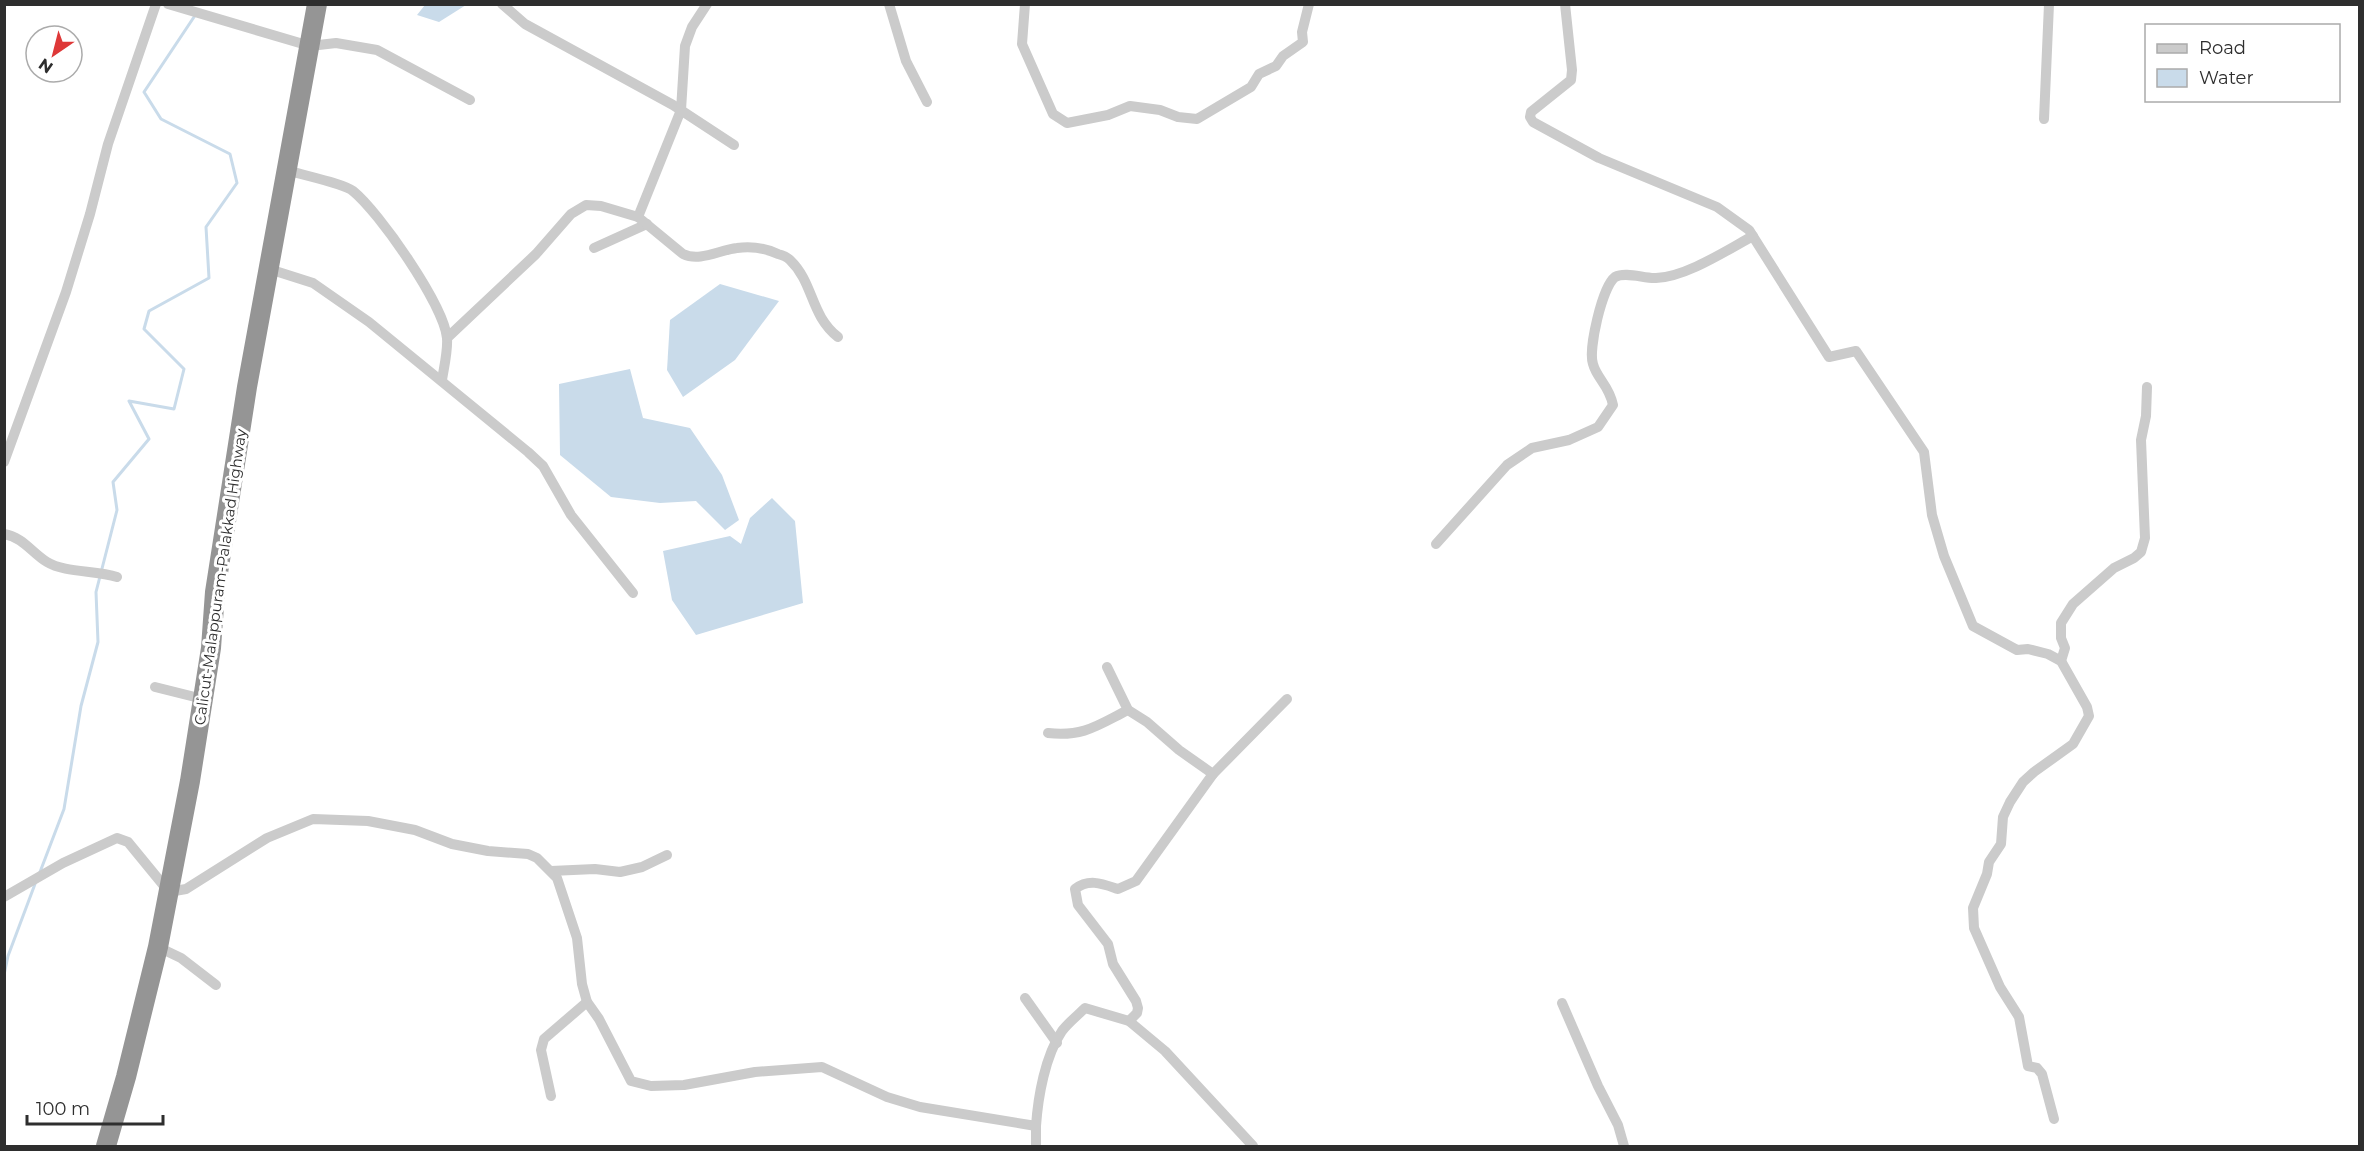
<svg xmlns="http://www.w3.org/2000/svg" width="2364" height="1151" font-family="Montserrat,sans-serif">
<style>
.water{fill:#c9dbea}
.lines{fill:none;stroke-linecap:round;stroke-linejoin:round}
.stream{stroke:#c9dbea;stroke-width:3}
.street{stroke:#cbcbcb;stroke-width:10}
.highway{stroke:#959595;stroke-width:20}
.labels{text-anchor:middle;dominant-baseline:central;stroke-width:6;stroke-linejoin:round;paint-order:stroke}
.street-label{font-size:15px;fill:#2e2e2e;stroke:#fff}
</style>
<rect width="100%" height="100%" fill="#fff"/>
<g class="water">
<path d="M425,5V4L466,5L439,22L417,15Z"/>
<path d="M720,284L779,301L735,360L683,397L667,370L670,320Z"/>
<path d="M630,369L643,418L690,428L722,475L739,520L725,530L696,501L660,503L611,497L560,455L559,384Z"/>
<path d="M772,498L795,521L803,603L696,635L672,600L663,551L730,536L741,544L750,518Z"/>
</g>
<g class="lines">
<g class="stream">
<path d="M40,872L64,809L81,706L98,642L96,592L117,510L113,482L149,439L129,401L174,409L184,369L144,329L149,311L209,278L206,227L237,183L230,154L161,119L144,92L196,14"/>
<path d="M4,975L8,956L35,884"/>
</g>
<g class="street">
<path d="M168,4L310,46L336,43L377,50L470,100"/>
<path d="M502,4L525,24L673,105L734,145"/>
<path d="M889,4L906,61L927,102"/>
<path d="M1025,4L1022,44L1053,114L1067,123L1108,115L1130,106L1160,110L1178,117L1197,119L1251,87L1259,74L1276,66L1283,56L1303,42L1302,32L1309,4"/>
<path d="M1565,4L1572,70L1571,80L1531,112L1530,117L1533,122L1599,158L1717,207L1749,230L1829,357L1856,351L1924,452L1932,515L1944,556L1973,626L2017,650L2028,649L2048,654L2061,661L2087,707L2089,716L2073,744L2034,772L2023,782L2010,802L2003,817L2001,844L1989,862L1987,874L1973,908L1974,928L2000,987L2019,1017L2028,1066L2037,1068L2042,1074L2054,1119"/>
<path d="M2044,119L2049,4"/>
<path d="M287,170C301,175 343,183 353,191C379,212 444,305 447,338C448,351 444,367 442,380"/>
<path d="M638,217L681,110L685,46L692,27L707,4"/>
<path d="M594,248L647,224"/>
<path d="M269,269L313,283L369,322L528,452L543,466L571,515L633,593"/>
<path d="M447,338L536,254L571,214L586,205L601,206L638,217L683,254C700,262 719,250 737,248C751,246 765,248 778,254C782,255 787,257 790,260C814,283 810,315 838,337"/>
<path d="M4,462L66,292L90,214L108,144L156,4"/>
<path d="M4,534C23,537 32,553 47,562C65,573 96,570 117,577"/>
<path d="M1436,544L1507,465L1532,448L1569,440L1598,427L1613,405C1609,385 1597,379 1593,364C1588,350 1602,287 1615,277C1626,271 1645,279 1656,278C1686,277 1727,250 1753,236"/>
<path d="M2061,661L2065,648L2061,638V623L2073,604L2114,568L2134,558L2141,552L2145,538L2141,440L2146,416L2147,387"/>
<path d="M1107,667L1128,710L1147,722L1179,750L1213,774L1136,881L1118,889C1103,884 1089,878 1075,889L1078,905L1108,944L1113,964L1136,1001L1138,1008L1137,1013L1129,1021"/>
<path d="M155,687L203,699"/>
<path d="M1048,733C1084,737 1098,725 1128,710"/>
<path d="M1213,774L1287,699"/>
<path d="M551,871L595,869L620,872L642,867L667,855"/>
<path d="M4,897L63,863L117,838L128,842L169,892L186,889L267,838L313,819L368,821L415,830L452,844L488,851L528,854L537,858L557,878L577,938L582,984L587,1002L599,1019L631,1081L651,1086L684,1085L755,1072L822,1067L887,1097L920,1107L1036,1126C1038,1097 1045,1056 1062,1031C1068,1023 1078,1015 1085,1008L1129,1021L1165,1051L1253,1146"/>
<path d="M158,947L181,958L216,985"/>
<path d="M1025,998L1057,1043"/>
<path d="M1562,1003L1598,1086L1618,1125L1624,1146"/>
<path d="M551,1096L541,1050L544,1039L587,1002"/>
<path d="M1036,1126V1146"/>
</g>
<path class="highway" d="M106,1146L126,1077L158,947L190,781L211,648L215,592L247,387L317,4"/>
</g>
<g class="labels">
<g class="street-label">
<text transform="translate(220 577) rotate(-82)">Calicut-Malappuram-Palakkad Highway</text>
</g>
</g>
<rect width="2364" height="1151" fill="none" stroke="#2e2e2e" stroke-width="12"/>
<rect x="2145" y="24" width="195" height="78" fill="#ffffff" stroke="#ababab" stroke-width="1.5"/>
<rect x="2157" y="44" width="30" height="9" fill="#cbcbcb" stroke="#ababab" stroke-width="1.5"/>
<text x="2199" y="54" font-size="18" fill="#2e2e2e">Road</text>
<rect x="2157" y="69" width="30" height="18" fill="#c9dbea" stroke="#ababab" stroke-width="1.5"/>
<text x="2199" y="84" font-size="18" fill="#2e2e2e">Water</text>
<g transform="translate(54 54) rotate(215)"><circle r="28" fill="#ffffff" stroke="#ababab" stroke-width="1.5"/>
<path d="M0-4.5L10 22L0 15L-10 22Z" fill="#de3838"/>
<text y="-9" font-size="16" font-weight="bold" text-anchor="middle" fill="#2e2e2e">N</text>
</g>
<path d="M27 1115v9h136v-9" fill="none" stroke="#2e2e2e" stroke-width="3"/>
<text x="36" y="1115" font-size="18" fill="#2e2e2e" stroke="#ffffff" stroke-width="4.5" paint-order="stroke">100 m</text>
</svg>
